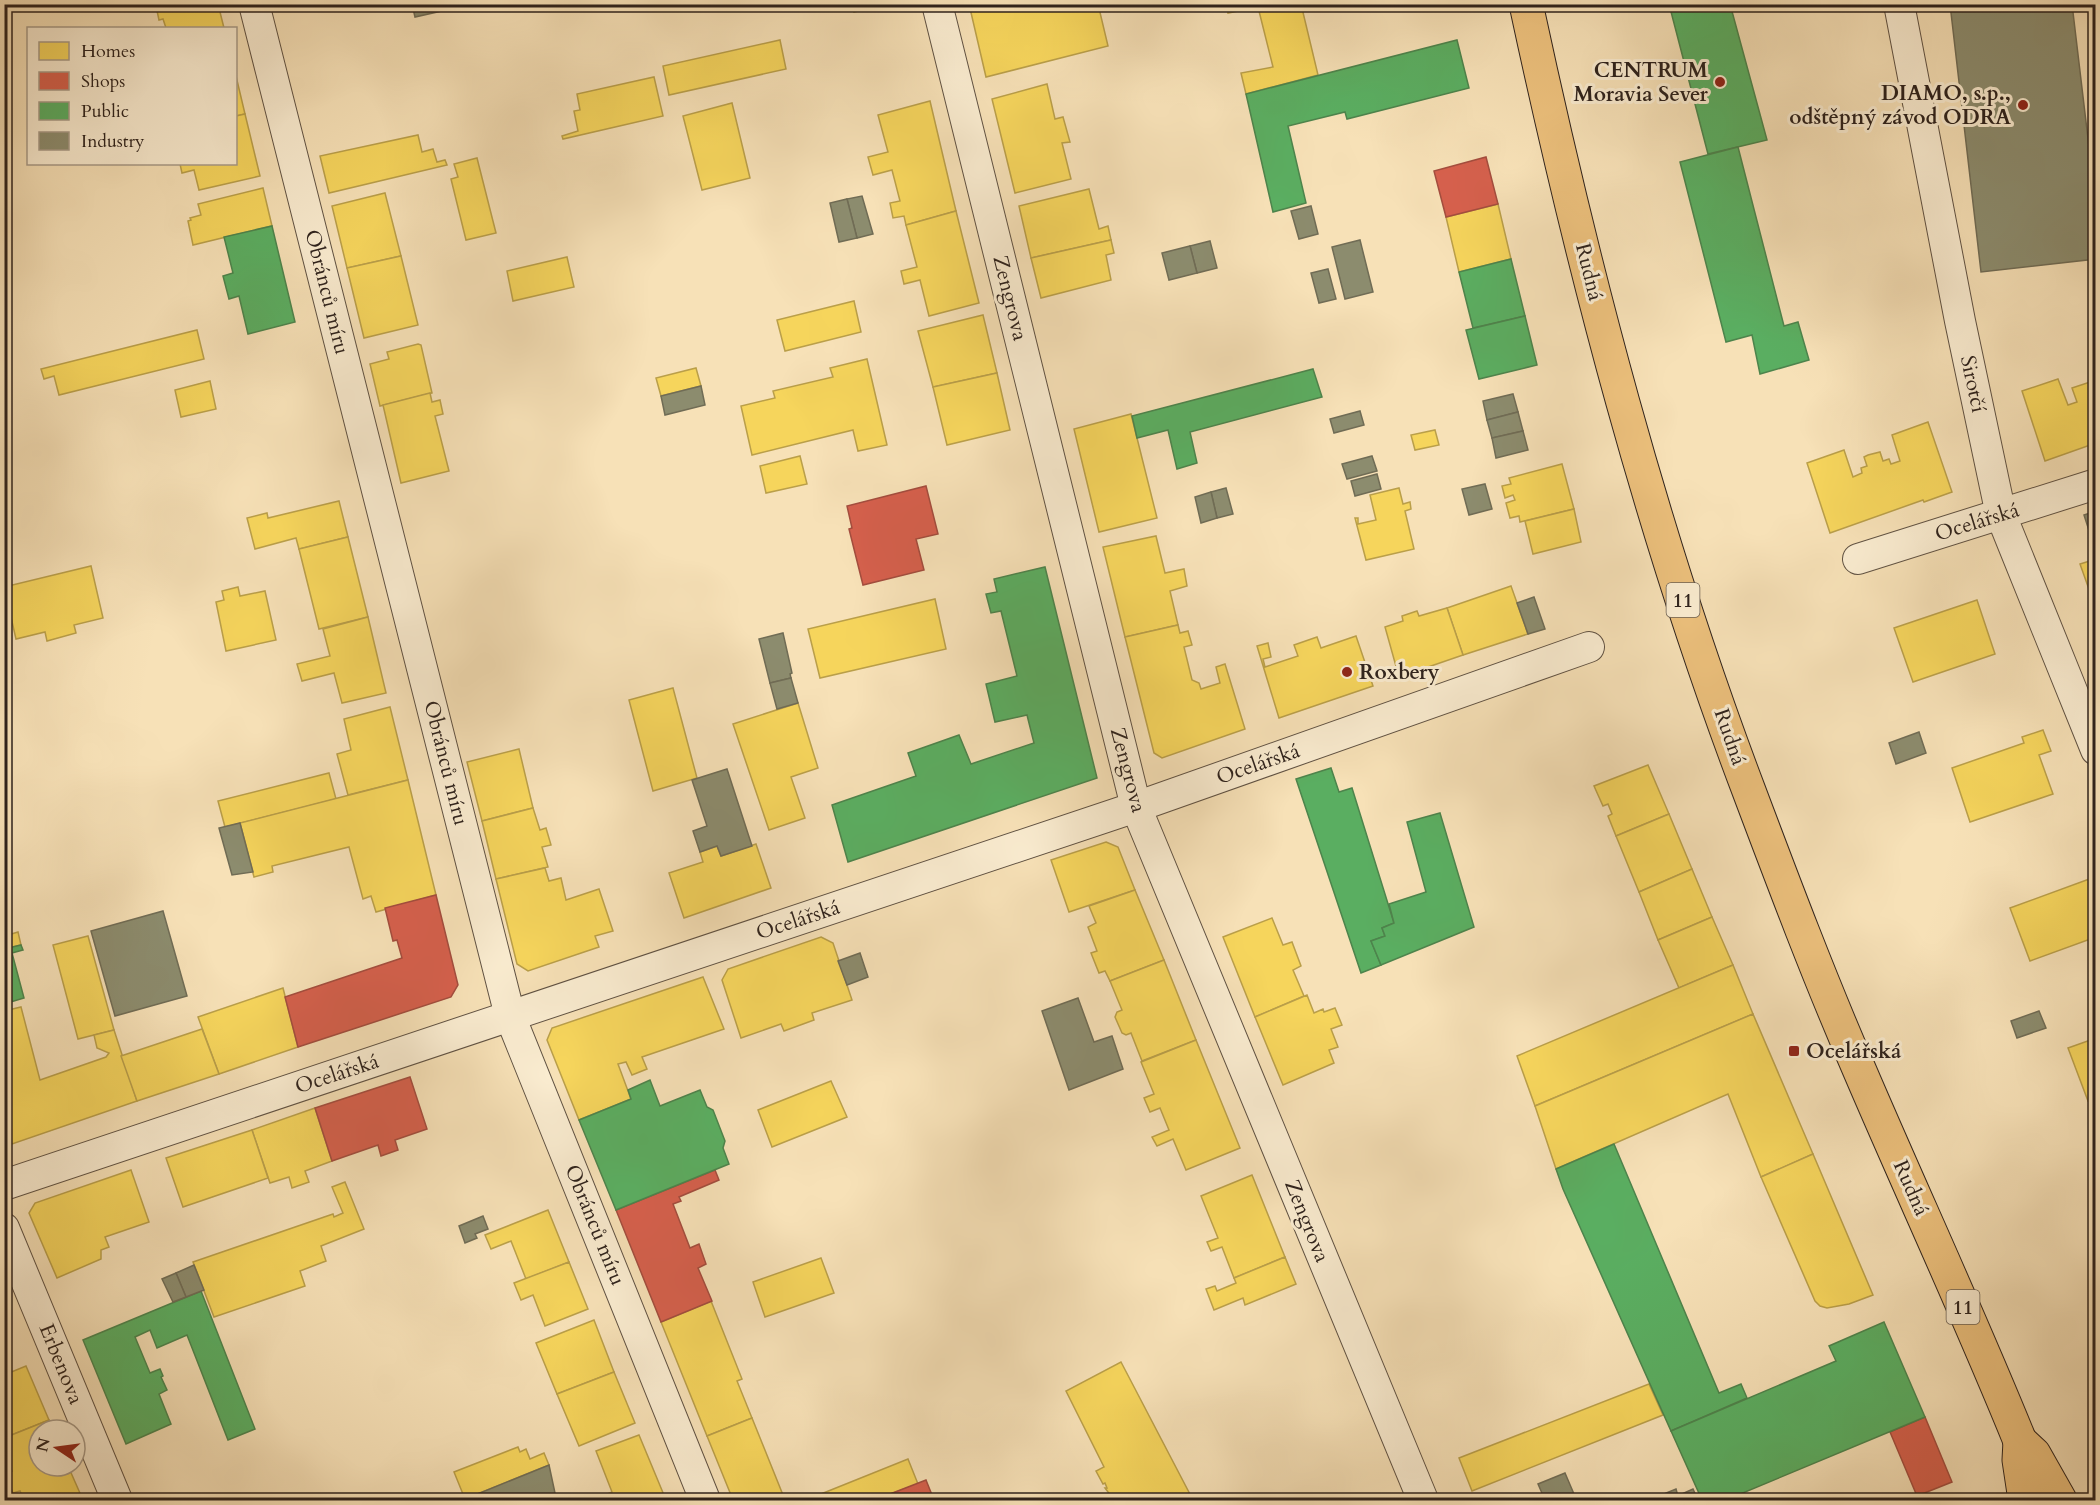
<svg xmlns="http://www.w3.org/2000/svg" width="2100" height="1505" font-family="Cardo,serif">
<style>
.homes{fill:#f6d55c;stroke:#ba9f49;stroke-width:1.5}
.shops{fill:#d6604d;stroke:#a44d3e;stroke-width:1.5}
.public{fill:#5aae61;stroke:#4d844c;stroke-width:1.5}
.industry{fill:#8c8c6e;stroke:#706c55;stroke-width:1.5}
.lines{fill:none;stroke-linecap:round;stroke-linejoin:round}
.minor-casing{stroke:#605243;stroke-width:32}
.primary-casing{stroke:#2e221c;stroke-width:35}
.trunk-casing{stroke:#2e221c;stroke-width:35}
.minor{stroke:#faecd0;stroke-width:30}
.primary{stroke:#ecc07c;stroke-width:33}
.trunk{stroke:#ecc07c;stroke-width:33}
.poi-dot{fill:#8f2418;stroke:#faecd0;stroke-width:2}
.labels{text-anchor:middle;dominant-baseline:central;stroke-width:6;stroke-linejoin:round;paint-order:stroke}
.shield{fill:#faecd0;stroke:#6b5f52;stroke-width:1.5}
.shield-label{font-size:20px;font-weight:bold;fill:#2e221c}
.poi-label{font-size:21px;font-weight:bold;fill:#2e221c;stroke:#faecd0;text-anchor:end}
.street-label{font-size:21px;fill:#2e221c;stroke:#faecd0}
</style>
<rect width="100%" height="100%" fill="#f7e1b7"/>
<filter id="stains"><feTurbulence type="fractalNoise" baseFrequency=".00333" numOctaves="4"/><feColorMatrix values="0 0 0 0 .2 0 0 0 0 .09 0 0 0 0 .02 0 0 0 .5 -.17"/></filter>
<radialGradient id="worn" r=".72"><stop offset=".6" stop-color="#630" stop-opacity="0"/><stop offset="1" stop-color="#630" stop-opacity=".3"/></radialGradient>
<g class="homes">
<path d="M148,4H218L224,28H166L163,19L159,20L156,6L149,8Z"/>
<path d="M852,4H886L854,12Z"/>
<path d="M969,4H1098L1108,46L986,77Z"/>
<path d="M1226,4H1301L1318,75L1246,94L1241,73L1273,67L1258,7L1228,13Z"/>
<path d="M780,40L786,69L669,95L663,66Z"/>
<path d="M236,76L245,114L236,116Z"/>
<path d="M654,77L663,116L563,139L562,136L578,131L574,111L580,110L577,94Z"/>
<path d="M1047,84L1055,119L1063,117L1070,142L1062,143L1071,179L1015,193L992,99Z"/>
<path d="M930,101L956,211L906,225L904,216L893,218L890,203L900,201L892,170L873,175L868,157L888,152L878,115Z"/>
<path d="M732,103L750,178L702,190L683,116Z"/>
<path d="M245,114L260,176L199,190L194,170L182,173L180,164H236V116Z"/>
<path d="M418,135L422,152L433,149L437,162L445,160L447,165L329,193L320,156Z"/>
<path d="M477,158L496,233L466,240L451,179L458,177L454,164Z"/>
<path d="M263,188L272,226L193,245L188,221L191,220L190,218L201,215L198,204Z"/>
<path d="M1089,189L1099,229L1108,226L1111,240L1031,258L1019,206Z"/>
<path d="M385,193L401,256L347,268L332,206Z"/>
<path d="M1498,204L1511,259L1459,272L1446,217Z"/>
<path d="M956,211L979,303L929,316L920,280L904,284L901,271L917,267L906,225Z"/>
<path d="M1111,240L1114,253L1106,255L1111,280L1041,298L1031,258Z"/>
<path d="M401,256L418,325L364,338L347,268Z"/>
<path d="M567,257L574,287L513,301L507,271Z"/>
<path d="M854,301L861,332L785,351L777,320Z"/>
<path d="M983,315L997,373L933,387L918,331Z"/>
<path d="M197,330L204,359L59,395L54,376L44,379L41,369Z"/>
<path d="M418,344L421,345L432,393L380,406L370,364L389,359L387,352Z"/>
<path d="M867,359L887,445L858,451L853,430L752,455L741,406L775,398L773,391L833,377L830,368Z"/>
<path d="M696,368L701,386L661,396L656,378Z"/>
<path d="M997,373L1010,430L947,445L933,387Z"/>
<path d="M2058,379L2068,405L2077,402L2072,388L2096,380V443L2045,461L2022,391Z"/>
<path d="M210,381L216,409L181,417L175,390Z"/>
<path d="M430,393L432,402L440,400L443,414L435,416L449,471L401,483L383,405Z"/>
<path d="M1131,414L1157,518L1099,532L1074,429Z"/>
<path d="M1928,422L1952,492L1924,502L1923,500L1830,533L1807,463L1844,450L1853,477L1862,473L1861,468L1867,466L1864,457L1868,455L1880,452L1883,461L1889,459L1891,464L1900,461L1892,435Z"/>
<path d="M1435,430L1439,445L1415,450L1411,435Z"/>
<path d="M800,456L807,484L766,493L760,466Z"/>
<path d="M1562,464L1574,509L1520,522L1519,516L1510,518L1506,503L1515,500L1513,495L1505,498L1502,486L1511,484L1509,478Z"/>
<path d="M1399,488L1403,504L1410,502L1411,509L1405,511L1414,549L1366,560L1355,518H1358V524L1376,520L1370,495Z"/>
<path d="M339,501L348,537L299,549L296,538L255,549L247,518L267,513L268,518Z"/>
<path d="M1574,509L1581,542L1533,554L1525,521Z"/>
<path d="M1156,536L1165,573L1184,569L1187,586L1170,591L1178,625L1125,637L1103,547Z"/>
<path d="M348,537L368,617L319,629L299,549Z"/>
<path d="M2096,559V609L2080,564Z"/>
<path d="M91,566L103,618L74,625L76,633L47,641L45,632L16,639L4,587Z"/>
<path d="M1511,586L1528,634L1463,655L1447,608Z"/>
<path d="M238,587L240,596L265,591L276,640L226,651L216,602L224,600L222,591Z"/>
<path d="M935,599L946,649L820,678L808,629Z"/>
<path d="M1977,600L1995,654L1913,682L1894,628Z"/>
<path d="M1447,608L1463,655L1399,677L1385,627L1403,621L1402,616L1417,611L1419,616Z"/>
<path d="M368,617L386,693L342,703L334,673L302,681L297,664L330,656L323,629Z"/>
<path d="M1178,625L1180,633L1188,631L1192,645L1184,647L1192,680L1199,683L1201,689L1220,683L1216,667L1225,664L1245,729L1162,758L1154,753L1125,637Z"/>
<path d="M1356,636L1373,686L1279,718L1257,646L1268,643L1271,657L1263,659L1265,667L1298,656L1294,645L1317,637L1321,648Z"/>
<path d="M673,688L697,778L653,791L629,700Z"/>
<path d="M798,703L818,768L791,777L805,818L769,830L733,724Z"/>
<path d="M390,707L408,780L348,795L337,754L351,750L344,719Z"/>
<path d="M2043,730L2051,751L2039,755L2053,794L1970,822L1952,768L2024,743L2022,737Z"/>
<path d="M519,749L533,808L482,821L467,762Z"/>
<path d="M1648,765L1669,814L1616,836L1608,816L1612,814L1608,804L1603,806L1594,786Z"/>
<path d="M329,773L336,799L225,827L218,801Z"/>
<path d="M408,780L436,895L376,912L371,896L363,899L349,847L272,866L273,872L254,877L240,823Z"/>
<path d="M533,808L540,830L546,828L551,845L542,847L548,867L496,879L482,821Z"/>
<path d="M1669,814L1692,869L1639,892L1616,836Z"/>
<path d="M1106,842L1118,847L1135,890L1069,912L1051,860Z"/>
<path d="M756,844L771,888L684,918L669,873L703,862L700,852L717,846L721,856Z"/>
<path d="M545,868L549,881L561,878L566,900L599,889L613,931L595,936L599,947L528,971L517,964L496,879Z"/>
<path d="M1692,869L1712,917L1658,940L1639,892Z"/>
<path d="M2092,878L2096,889V937L2030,961L2010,908Z"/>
<path d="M1135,890L1164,960L1110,981L1105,971L1099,973L1091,953L1097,951L1088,927L1096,923L1089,906Z"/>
<path d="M1712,917L1733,965L1679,988L1658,940Z"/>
<path d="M1272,918L1283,945L1292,942L1301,966L1293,970L1304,996L1255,1017L1223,937Z"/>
<path d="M4,922L8,935L18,932L21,945L4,949Z"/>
<path d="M88,936L114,1030L78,1039L53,945Z"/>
<path d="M821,937L833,943L852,1000L812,1013L814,1020L784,1031L781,1024L741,1038L722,980L728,969Z"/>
<path d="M1164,960L1196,1040L1142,1061L1131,1033L1126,1035L1122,1033L1115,1017L1117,1012L1122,1010L1110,981Z"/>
<path d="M1733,965L1753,1014L1535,1106L1517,1056Z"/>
<path d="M703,977L724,1029L642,1057L647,1069L632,1075L626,1062L618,1064L631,1099L579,1120L547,1040L552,1028Z"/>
<path d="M283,988L298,1047L219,1074L198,1017Z"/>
<path d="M1307,995L1314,1013L1323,1009L1324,1012L1335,1008L1342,1025L1331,1029L1338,1047L1329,1050L1334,1063L1283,1085L1255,1017Z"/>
<path d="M21,1007L40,1080L106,1057L109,1053L97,1048L94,1035L114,1030L137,1101L12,1144L4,1140V1011Z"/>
<path d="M1753,1014L1813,1154L1761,1177L1728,1094L1556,1169L1535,1106Z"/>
<path d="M202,1029L219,1074L137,1101L121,1056Z"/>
<path d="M2096,1038V1098L2088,1101L2068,1048Z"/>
<path d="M1196,1040L1240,1148L1186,1170L1173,1139L1157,1146L1152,1137L1169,1130L1160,1108L1150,1112L1144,1098L1154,1094L1141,1062Z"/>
<path d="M831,1081L847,1117L772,1147L758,1110Z"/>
<path d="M315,1108L332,1161L305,1171L309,1182L292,1188L289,1177L270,1183L252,1130Z"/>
<path d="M252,1130L268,1178L183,1207L166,1158Z"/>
<path d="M1813,1154L1873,1295L1849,1304L1827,1308L1820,1306L1815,1301L1761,1177Z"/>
<path d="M131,1170L149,1222L105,1237L109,1247L101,1250V1259L57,1278L29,1213L35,1203Z"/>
<path d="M1252,1175L1285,1257L1234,1278L1222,1247L1211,1251L1207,1242L1218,1238L1201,1196Z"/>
<path d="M345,1182L364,1229L321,1246L326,1261L300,1271L305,1286L214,1317L193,1262L333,1214L334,1217L343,1213L332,1187Z"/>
<path d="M548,1210L569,1262L526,1279L511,1241L491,1249L485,1235Z"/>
<path d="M1285,1257L1296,1284L1245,1305L1243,1298L1214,1310L1206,1289L1215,1286L1217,1291L1236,1283L1234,1278Z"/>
<path d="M821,1258L834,1293L765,1317L753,1282Z"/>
<path d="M569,1262L588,1309L545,1326L533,1295L521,1300L514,1283Z"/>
<path d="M711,1301L742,1379L737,1381L752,1418L707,1436L661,1322Z"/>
<path d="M594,1320L614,1372L557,1394L536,1343Z"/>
<path d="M1121,1362L1193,1500H1114L1105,1488H1107L1105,1483L1103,1484L1096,1471L1104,1467L1066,1391Z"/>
<path d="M26,1366L49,1420L4,1438V1375Z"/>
<path d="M614,1372L635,1423L579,1446L557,1394Z"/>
<path d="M1649,1384L1663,1415L1472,1491L1459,1458Z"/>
<path d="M752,1418L785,1500H733L707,1436Z"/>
<path d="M49,1420L53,1430H39V1466H68L83,1500H24L20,1491L13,1493L5,1474L12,1471L4,1454V1438Z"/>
<path d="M639,1435L666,1500H593L612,1492L596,1451Z"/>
<path d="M518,1447L520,1452L526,1449L530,1459L544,1453L549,1465L465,1499L454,1472Z"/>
<path d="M908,1459L918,1484L874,1500H812L817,1499L816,1496Z"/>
</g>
<g class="shops">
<path d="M1486,157L1498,204L1446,217L1434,171Z"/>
<path d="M926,486L938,534L916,539L924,570L863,585L849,529L852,528L847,506Z"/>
<path d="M436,895L458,985L451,997L298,1047L285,997L402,958L397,940L393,941L385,908Z"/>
<path d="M410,1077L427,1129L395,1140L398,1150L381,1156L378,1145L332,1161L315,1108Z"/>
<path d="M715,1170L719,1180L679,1197L681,1201L673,1204L690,1248L699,1244L706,1264L698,1268L712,1301L661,1322L616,1210Z"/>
<path d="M1925,1417L1952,1482L1917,1496L1890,1432Z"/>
<path d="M926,1480L934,1500H887L885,1496Z"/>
</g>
<g class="public">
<path d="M1669,4H1730L1767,140L1708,154Z"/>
<path d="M1457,40L1469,88L1347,119L1345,112L1288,126L1306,203L1273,212L1246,94Z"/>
<path d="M1738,147L1784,326L1798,322L1809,360L1760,374L1752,335L1726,342L1680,162Z"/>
<path d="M272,226L295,322L248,334L239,296L229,299L223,276L233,273L224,237Z"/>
<path d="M1511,259L1525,316L1473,328L1459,272Z"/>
<path d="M1525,316L1537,365L1479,379L1466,330Z"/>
<path d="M1313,369L1322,397L1190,432L1197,463L1177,469L1168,430L1137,438L1132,416Z"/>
<path d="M1045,567L1097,778L848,862L832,805L916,776L908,753L959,735L971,764L1034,743L1027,715L995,722L986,684L1017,676L1001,611L991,613L986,594L997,592L994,579Z"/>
<path d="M1331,768L1339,792L1352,788L1394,923L1382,928L1385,936L1371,941L1381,965L1361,973L1296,779Z"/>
<path d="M1440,813L1474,927L1381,965L1371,941L1385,936L1382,928L1394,923L1389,904L1426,892L1407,822Z"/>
<path d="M21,945L23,950L12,953L24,998L4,1004V949Z"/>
<path d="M650,1080L660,1106L700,1090L707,1107L713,1110L725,1141L723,1148L729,1164L616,1210L579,1120L631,1099L628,1090Z"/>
<path d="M1614,1144L1719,1393L1741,1384L1747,1398L1671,1431L1563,1189L1556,1169Z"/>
<path d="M201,1291L255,1429L228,1440L187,1335L157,1348L150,1330L135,1337L150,1373L160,1369L163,1376L161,1377L167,1390L159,1394L171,1424L126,1444L83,1340Z"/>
<path d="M1884,1322L1925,1417L1726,1500H1702L1671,1431L1836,1361L1829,1346Z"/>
</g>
<g class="industry">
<path d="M412,4H463L464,6L415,17Z"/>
<path d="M1950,4H2072L2096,206V259L1981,272Z"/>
<path d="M862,196L873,234L857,238L847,199Z"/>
<path d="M847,199L857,238L839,242L830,203Z"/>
<path d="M1311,206L1318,234L1299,239L1291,211Z"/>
<path d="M1360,240L1373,292L1345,299L1332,247Z"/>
<path d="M1210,241L1217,268L1197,273L1190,246Z"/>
<path d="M1190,246L1197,273L1169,280L1162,253Z"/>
<path d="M1328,269L1336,299L1319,303L1311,273Z"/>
<path d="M701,386L705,405L665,415L661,396Z"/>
<path d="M1513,394L1518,412L1487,420L1483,401Z"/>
<path d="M1360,411L1364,425L1334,433L1330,419Z"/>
<path d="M1518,412L1523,431L1492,438L1487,420Z"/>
<path d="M1523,431L1528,450L1496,458L1492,438Z"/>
<path d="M1372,456L1377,471L1347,479L1342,464Z"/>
<path d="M1377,474L1381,489L1355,496L1351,481Z"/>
<path d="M1485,484L1492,509L1469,515L1462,489Z"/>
<path d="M1226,488L1233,514L1217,518L1211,492Z"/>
<path d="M1211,492L1217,518L1201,523L1195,497Z"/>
<path d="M2096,511V545L2094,546L2084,515Z"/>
<path d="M1534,597L1545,629L1528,634L1517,603Z"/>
<path d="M783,633L792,673L790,674L791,678L770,683L759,639Z"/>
<path d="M791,678L798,703L777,709L770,683Z"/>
<path d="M1919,732L1926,753L1896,764L1889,743Z"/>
<path d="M727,769L752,846L721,856L717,846L700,852L693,831L707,826L692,780Z"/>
<path d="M240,823L253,872L232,875L219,828Z"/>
<path d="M163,911L187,996L115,1016L91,931Z"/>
<path d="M860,953L868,977L847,985L838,961Z"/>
<path d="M1078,998L1094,1042L1112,1036L1123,1069L1069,1090L1042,1011Z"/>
<path d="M2039,1011L2046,1028L2017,1038L2011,1021Z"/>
<path d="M483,1216L488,1229L475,1234L477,1238L465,1243L459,1226Z"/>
<path d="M194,1265L204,1290L186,1297L176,1273Z"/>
<path d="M176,1273L186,1297L173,1302L162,1279Z"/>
<path d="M549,1465L555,1493L538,1500H466L465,1499Z"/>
<path d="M1565,1473L1574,1494L1560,1500H1545L1538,1484Z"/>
<path d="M1676,1489L1679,1500H1661L1659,1496Z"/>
<path d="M1693,1489L1698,1500H1679L1677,1496Z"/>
</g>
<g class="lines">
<defs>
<g id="minor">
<path d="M254,4L510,1016L705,1500"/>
<path d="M937,4L1136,807L1423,1500"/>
<path d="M1899,4L1960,321L2001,515L2096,750"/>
<path d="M1858,559L2096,484"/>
<path d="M4,1185L1136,807L1589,647"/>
<path d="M4,1228L117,1500"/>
</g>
<path id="primary" d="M1526,4C1583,270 1653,538 1749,791C1784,884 1819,977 1859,1069C1912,1193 1969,1315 2020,1441"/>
<g id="trunk">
<path d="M2020,1441L2034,1454L2060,1500"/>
<path d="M2020,1441L2019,1460L2025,1500"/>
</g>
</defs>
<use href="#minor" class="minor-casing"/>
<use href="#primary" class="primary-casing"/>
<use href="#trunk" class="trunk-casing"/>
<use href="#minor" class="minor"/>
<use href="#primary" class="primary"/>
<use href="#trunk" class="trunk"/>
</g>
<g class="poi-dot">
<circle cx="1720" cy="82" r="6"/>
<circle cx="2023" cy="105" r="6"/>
<circle cx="1347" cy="672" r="6"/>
<rect x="1788" y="1045" width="12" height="12" rx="3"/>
</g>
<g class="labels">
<g class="shield">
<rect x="1666.5" y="583" width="33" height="34" rx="4.5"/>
<rect x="1946.5" y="1290" width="33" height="34" rx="4.5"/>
</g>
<g class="shield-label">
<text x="1683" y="600">11</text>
<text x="1963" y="1307">11</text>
</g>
<g class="poi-label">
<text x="1708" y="70">CENTRUM<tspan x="1708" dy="24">Moravia Sever</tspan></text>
<text x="2011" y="93">DIAMO, s.p.,<tspan x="2011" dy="24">odštěpný závod ODRA</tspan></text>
<text x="1359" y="672" text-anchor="start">Roxbery</text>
<text x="1806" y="1051" text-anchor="start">Ocelářská</text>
</g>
<g class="street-label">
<text transform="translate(1589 272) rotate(76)">Rudná</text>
<text transform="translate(327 292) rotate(76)">Obránců míru</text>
<text transform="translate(1010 298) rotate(76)">Zengrova</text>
<text transform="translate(1973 384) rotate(78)">Sirotčí</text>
<text transform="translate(1977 522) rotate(-17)">Ocelářská</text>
<text transform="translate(1730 737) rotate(71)">Rudná</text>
<text transform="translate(446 763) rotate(76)">Obránců míru</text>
<text transform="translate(1258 764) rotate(-19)">Ocelářská</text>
<text transform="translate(1128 770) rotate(75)">Zengrova</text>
<text transform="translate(798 920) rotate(-18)">Ocelářská</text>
<text transform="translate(337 1074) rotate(-18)">Ocelářská</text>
<text transform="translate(1911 1188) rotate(66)">Rudná</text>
<text transform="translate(1307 1221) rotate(68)">Zengrova</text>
<text transform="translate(595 1225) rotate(68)">Obránců míru</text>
<text transform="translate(61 1364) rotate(68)">Erbenova</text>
</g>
</g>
<rect width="2100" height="1505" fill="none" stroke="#f7e1b7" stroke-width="24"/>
<rect x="6" y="6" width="2088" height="1493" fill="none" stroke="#2e221c" stroke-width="3"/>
<rect x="12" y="12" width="2076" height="1481" fill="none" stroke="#2e221c" stroke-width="1.5"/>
<rect x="27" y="27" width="210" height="138" fill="#faecd0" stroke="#a89b88" stroke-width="1.5"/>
<rect x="39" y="42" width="30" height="18" fill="#f6d55c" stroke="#a89b88" stroke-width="1.5"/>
<text x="81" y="57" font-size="18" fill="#2e221c">Homes</text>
<rect x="39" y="72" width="30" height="18" fill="#d6604d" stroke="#a89b88" stroke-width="1.5"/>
<text x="81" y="87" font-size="18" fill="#2e221c">Shops</text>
<rect x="39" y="102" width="30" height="18" fill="#5aae61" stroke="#a89b88" stroke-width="1.5"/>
<text x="81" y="117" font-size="18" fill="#2e221c">Public</text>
<rect x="39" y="132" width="30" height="18" fill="#8c8c6e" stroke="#a89b88" stroke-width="1.5"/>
<text x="81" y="147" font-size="18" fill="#2e221c">Industry</text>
<g transform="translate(57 1448) rotate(283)"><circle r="28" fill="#faecd0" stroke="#a89b88" stroke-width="1.5"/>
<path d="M0-4.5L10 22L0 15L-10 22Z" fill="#8f2418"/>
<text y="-9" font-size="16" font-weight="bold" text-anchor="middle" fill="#2e221c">N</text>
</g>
<rect width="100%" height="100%" filter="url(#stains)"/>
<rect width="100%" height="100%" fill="url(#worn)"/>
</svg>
